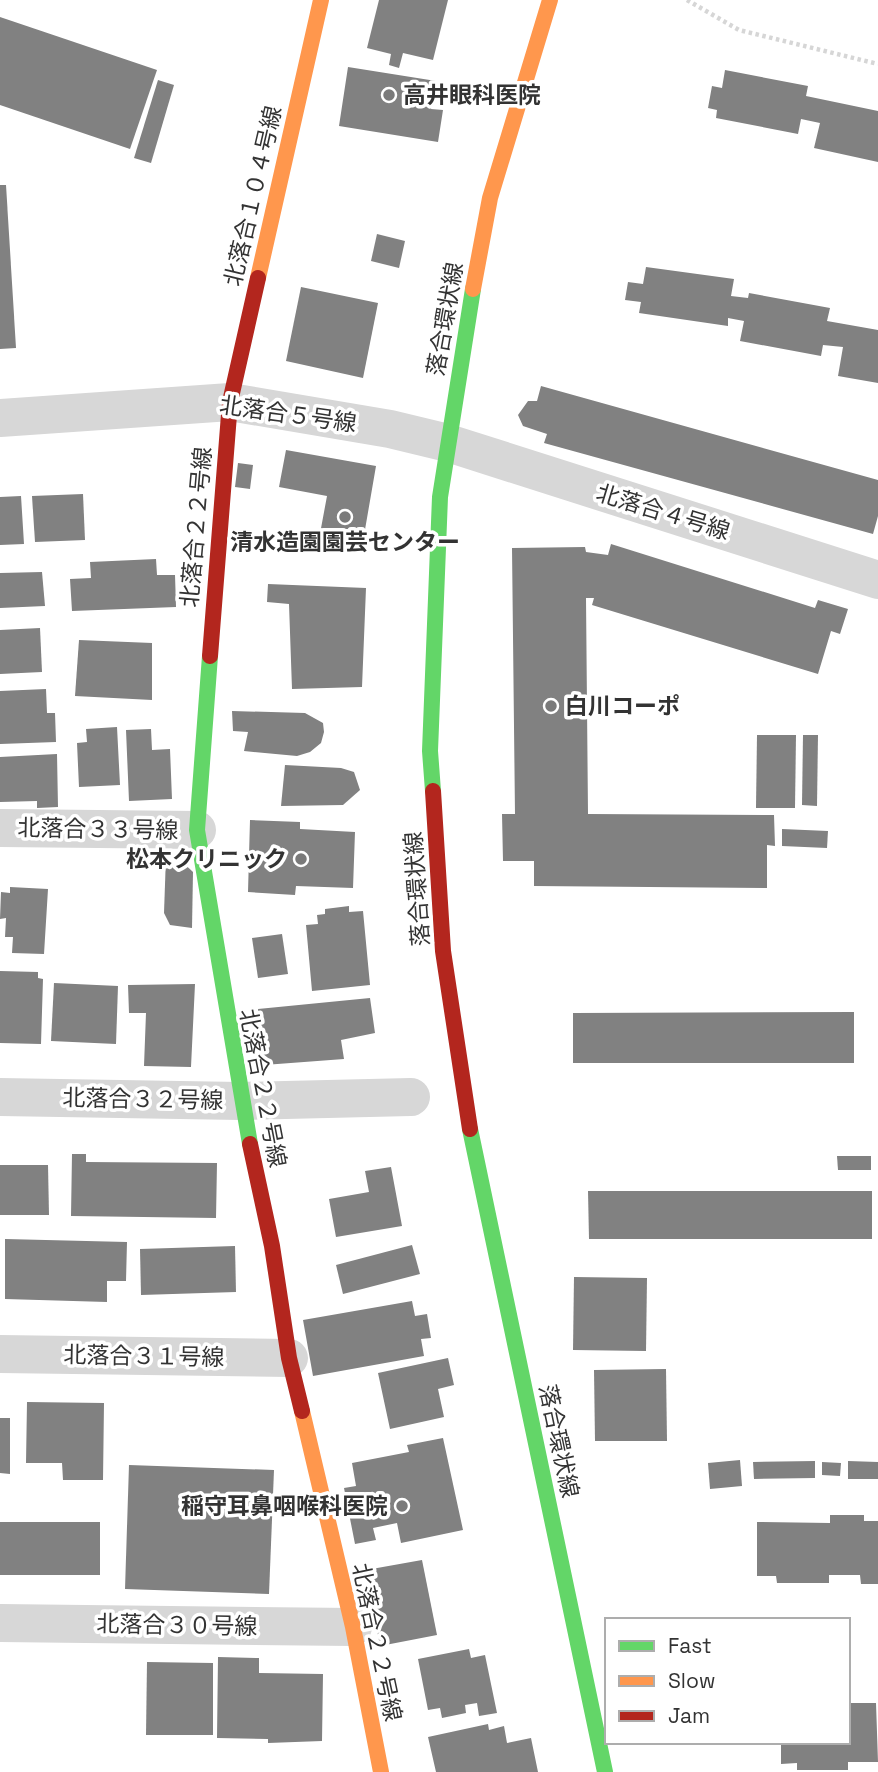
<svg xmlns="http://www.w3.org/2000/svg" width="878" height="1772" font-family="'Space Grotesk','Noto Sans JP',sans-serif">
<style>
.building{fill:#818181}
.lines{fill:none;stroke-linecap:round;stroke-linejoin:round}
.path{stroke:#d6d6d6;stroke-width:4.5;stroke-dasharray:3.5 3.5;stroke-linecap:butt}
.street{stroke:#d7d7d7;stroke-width:38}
.fast{stroke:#63d668;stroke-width:16}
.slow{stroke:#ff974d;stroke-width:16}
.jam{stroke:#b3261e;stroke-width:16}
.poi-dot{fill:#7a7a7a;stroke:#fff;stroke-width:2.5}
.labels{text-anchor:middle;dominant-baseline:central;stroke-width:7;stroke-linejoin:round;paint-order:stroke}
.poi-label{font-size:23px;font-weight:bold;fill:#333;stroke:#fff;text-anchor:start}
.street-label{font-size:23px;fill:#333;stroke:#fff}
</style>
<rect width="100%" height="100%" fill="#fff"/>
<g class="building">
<path d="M379,0H448L433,60L403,53L399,68L389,65L391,54L367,48Z"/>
<path d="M0,17L157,70L130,149L0,105Z"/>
<path d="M348,67L436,81L431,109L443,110L438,142L339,126Z"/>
<path d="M725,70L808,86L806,96L878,111V162L814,148L820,123L801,119L798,134L716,118L717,110L708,108L712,86L722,88Z"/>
<path d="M158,80L174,85L151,163L134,158Z"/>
<path d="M0,185H6L16,348L0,349Z"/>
<path d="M377,234L405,241L399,268L371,261Z"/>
<path d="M646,267L734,279L731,296L748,298L749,293L830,308L827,321L878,330V383L838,376L843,347L823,345L821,356L740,341L744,321L728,318V326L639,313L641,302L625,300L628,282L643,284Z"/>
<path d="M301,287L378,303L363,378L286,361Z"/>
<path d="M541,386L878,480V516L873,534L544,443L547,434L523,426L518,415L528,401H537Z"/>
<path d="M286,450L376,466L362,547L319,539L327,496L279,487Z"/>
<path d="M238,463L253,465L250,489L235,487Z"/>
<path d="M83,494L85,540L35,542L32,496Z"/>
<path d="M21,496L24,544L0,545V497Z"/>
<path d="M611,544L815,608L818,600L848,609L840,634L831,631L818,674L592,605L594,598H586L588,814L774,815L775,846L767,845V888L534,886V861H503L502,814H515L512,548L585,547L586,552L608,555Z"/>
<path d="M156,559L157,575H175L176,607L72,611L70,579L91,578L90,562Z"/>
<path d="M42,572L45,606L0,608V573Z"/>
<path d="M268,584L366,588L362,687L292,689L289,604L267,602Z"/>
<path d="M40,628L42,672L0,674V630Z"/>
<path d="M79,640L152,643V700L75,696Z"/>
<path d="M46,689L47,713H55L56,742L0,744V691Z"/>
<path d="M232,711L305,713L323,723L324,732L321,743L310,752L297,756L244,751L248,732L233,731Z"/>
<path d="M117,727L120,785L79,787L77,743L87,742L86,729Z"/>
<path d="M151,729L152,750L170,749L172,799L129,801L126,730Z"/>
<path d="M757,735H796L795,808H756Z"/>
<path d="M803,735H818L817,806L802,805Z"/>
<path d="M57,754L58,807L37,808V801L0,802V757Z"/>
<path d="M285,765L341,768L354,772L360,790L343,805L281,806Z"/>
<path d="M250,820L300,822V829L355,832L353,888L296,886L295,895L248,892Z"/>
<path d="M782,829L828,831L827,848L782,846Z"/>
<path d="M166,856L178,858L193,872L192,928L170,925L164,913Z"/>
<path d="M10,887L48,889L44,954L12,953L13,937H5L6,918L0,919L1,892L10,893Z"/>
<path d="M349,906V912L363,911L370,985L312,991L306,925L318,924L317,915L325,914V909Z"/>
<path d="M282,934L288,974L258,978L252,938Z"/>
<path d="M0,971L38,972V978L43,979L41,1044L0,1043Z"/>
<path d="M54,983L118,986L116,1044L51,1041Z"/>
<path d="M195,984L191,1067L144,1066L146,1013H129L128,985Z"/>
<path d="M370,998L375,1033L341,1040L344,1059L264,1065L258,1009Z"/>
<path d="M854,1012V1063H573V1013Z"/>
<path d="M72,1154H86V1162L217,1163L216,1218L71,1216Z"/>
<path d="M837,1156H871V1170H838Z"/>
<path d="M0,1165H48L49,1215H0Z"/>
<path d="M391,1167L402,1226L336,1237L329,1199L369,1192L365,1171Z"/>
<path d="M588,1191H872V1239H589Z"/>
<path d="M5,1239L127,1242L126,1281H107V1302L5,1299Z"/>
<path d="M412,1245L420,1274L343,1294L336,1265Z"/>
<path d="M235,1246L236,1292L141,1295L140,1249Z"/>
<path d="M574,1277L647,1278L646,1351L573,1350Z"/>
<path d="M412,1301L415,1316L427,1314L431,1338L421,1339L424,1356L313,1376L303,1320Z"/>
<path d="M448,1358L454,1385L438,1389L444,1417L390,1429L378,1373Z"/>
<path d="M666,1369L667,1441H595L594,1370Z"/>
<path d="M27,1402L104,1403L103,1480H63L62,1463H26Z"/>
<path d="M0,1418H10V1474L0,1473Z"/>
<path d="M443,1438L463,1530L401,1543L397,1523L373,1528L376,1540L355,1544L344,1488L356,1486L352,1463L409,1452L407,1445Z"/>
<path d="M740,1460L742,1486L710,1489L708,1463Z"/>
<path d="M815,1461V1478L754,1479L753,1462Z"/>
<path d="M848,1461L878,1462V1479H848Z"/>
<path d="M822,1462L841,1463L840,1476L822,1475Z"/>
<path d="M129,1465L274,1470L269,1594L125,1589Z"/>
<path d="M830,1515H864V1521H878V1584H861L860,1575H829V1583H777L776,1576H757V1522L830,1523Z"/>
<rect x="0" y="1522" width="100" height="53"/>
<path d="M422,1560L437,1635L380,1646L366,1570Z"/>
<path d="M469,1649L471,1658L485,1655L497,1713L479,1716L477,1703L465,1705L466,1713L442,1718L440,1708L428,1710L418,1659Z"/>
<path d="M218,1657L259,1658V1673L323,1674L322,1741L268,1743V1739L217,1738Z"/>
<path d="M147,1662L213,1663V1735H146Z"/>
<path d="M848,1703H876L878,1762H848V1770H797V1763L781,1764V1742H848Z"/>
<path d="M488,1724L489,1730L504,1726L507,1743L531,1738L538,1772H436L428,1737Z"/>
</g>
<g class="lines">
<path class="path" d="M687,0L739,30L878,64"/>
<g class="street">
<path d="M0,418L230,402L390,429L448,443L878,580"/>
<path d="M0,828L197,830"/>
<path d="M0,1097L240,1101L411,1097"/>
<path d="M0,1354L289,1358"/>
<path d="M0,1623L353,1627"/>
</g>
<g class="fast">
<path d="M210,656L197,830L250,1144"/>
<path d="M433,791L430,751L440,497L473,289"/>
<path d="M470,1129L605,1772"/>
</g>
<g class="slow">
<path d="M258,278L321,0"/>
<path d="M473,289L490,198L550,0"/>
<path d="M302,1411L353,1627L381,1772"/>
</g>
<g class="jam">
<path d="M210,656L230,402L258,278"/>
<path d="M433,791L443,951L470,1129"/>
<path d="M250,1144L272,1246L289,1358L302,1411"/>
</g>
</g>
<g class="poi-dot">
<circle cx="389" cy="95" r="7"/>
<circle cx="345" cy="517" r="7"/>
<circle cx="551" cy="706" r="7"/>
<circle cx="301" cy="859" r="7"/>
<circle cx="402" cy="1506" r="7"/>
</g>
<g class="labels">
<g class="poi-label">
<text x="403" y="95">高井眼科医院</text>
<text x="345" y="542" text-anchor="middle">清水造園園芸センター</text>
<text x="565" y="706">白川コーポ</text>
<text x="287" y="859" text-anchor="end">松本クリニック</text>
<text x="388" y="1506" text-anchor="end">稲守耳鼻咽喉科医院</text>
</g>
<g class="street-label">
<text transform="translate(253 196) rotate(-77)">北落合１０４号線</text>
<text transform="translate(445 319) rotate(-80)">落合環状線</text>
<text transform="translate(288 414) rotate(8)">北落合５号線</text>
<text transform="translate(663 512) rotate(17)">北落合４号線</text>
<text transform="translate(196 527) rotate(-85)">北落合２２号線</text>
<text transform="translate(98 829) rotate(1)">北落合３３号線</text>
<text transform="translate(417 889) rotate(-94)">落合環状線</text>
<text transform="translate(263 1088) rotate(79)">北落合２２号線</text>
<text transform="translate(143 1099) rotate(1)">北落合３２号線</text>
<text transform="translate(144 1356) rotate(1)">北落合３１号線</text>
<text transform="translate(559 1441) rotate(78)">落合環状線</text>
<text transform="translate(177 1625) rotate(1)">北落合３０号線</text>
<text transform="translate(377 1642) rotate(78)">北落合２２号線</text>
</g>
</g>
<rect x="605" y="1618" width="245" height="126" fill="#ffffff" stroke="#adadad" stroke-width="2"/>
<rect x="619" y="1641" width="35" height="10" fill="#63d668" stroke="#adadad" stroke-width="2"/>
<text x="668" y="1653" font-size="21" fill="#333333">Fast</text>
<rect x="619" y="1676" width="35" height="10" fill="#ff974d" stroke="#adadad" stroke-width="2"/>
<text x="668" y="1688" font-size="21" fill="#333333">Slow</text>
<rect x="619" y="1711" width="35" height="10" fill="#b3261e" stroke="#adadad" stroke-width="2"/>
<text x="668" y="1723" font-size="21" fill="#333333">Jam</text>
</svg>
